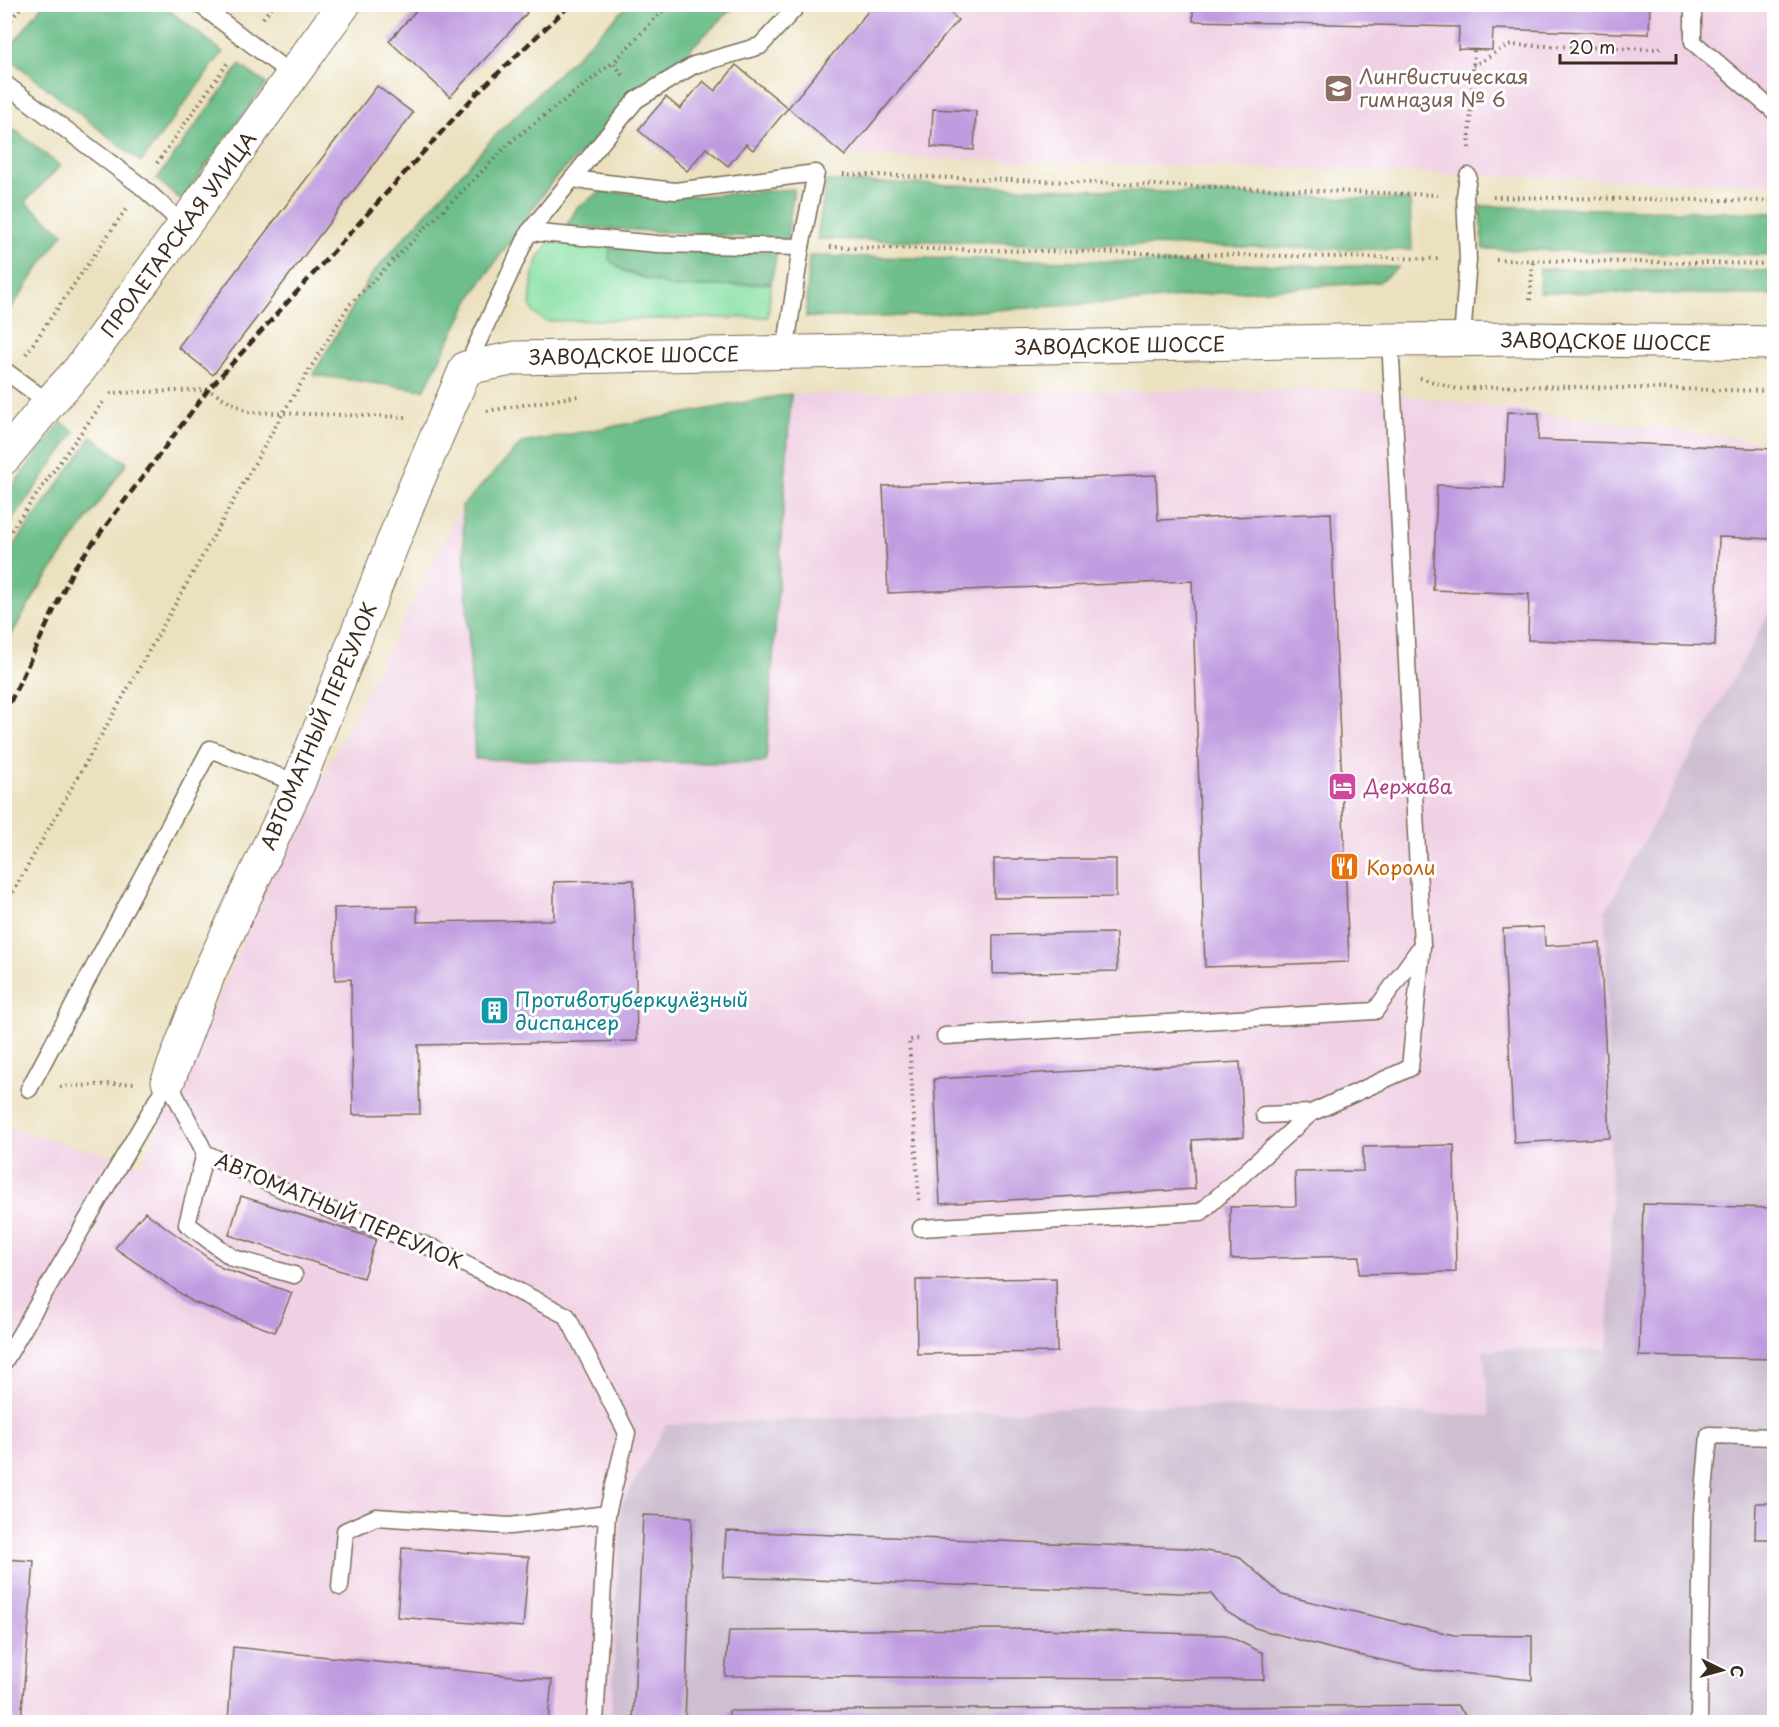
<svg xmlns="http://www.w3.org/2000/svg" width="1779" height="1727" font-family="'Playpen Sans',sans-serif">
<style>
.built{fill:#f0d0e4}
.industrial{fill:#cebed1}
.green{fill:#87e0a4;stroke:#618561;stroke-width:1.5}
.forest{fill:#6dbe8a;stroke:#547454;stroke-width:1.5}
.building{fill:#bf9ce0}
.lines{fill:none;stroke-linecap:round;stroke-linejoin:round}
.service-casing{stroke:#796a56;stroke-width:19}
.minor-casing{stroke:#796a56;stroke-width:35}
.secondary-casing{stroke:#796a56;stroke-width:35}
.path{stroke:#796a56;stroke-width:4;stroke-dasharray:1.5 4.5;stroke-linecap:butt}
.service{stroke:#fff;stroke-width:16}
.minor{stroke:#fff;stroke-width:33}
.secondary{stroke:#fff;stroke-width:33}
.rail{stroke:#3b2a1e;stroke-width:4.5;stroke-dasharray:9 4.5;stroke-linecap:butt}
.labels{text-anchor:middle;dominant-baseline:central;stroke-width:6;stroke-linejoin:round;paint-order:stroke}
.education-label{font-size:20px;fill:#785e54;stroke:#fff;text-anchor:start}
.street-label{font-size:20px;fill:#3b2a1e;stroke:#fff}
.hotel-label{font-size:20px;fill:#b23c85;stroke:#fff;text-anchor:start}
.food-label{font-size:20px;fill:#c56008;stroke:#fff;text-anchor:start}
.culture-label{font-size:20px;fill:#0d838f;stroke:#fff;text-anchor:start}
</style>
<rect width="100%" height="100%" fill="#fff"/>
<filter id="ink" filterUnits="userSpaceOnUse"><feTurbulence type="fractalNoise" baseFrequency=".0167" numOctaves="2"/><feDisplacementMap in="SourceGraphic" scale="12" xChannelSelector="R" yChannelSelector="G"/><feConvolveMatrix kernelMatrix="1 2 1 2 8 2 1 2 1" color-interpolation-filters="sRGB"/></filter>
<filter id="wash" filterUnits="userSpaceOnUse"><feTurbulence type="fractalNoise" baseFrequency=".008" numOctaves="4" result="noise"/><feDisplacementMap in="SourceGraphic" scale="24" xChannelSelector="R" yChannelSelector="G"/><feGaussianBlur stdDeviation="1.35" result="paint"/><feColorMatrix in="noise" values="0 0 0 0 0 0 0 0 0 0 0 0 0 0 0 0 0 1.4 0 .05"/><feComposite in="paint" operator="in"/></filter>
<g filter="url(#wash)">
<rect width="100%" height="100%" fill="#ebe1bf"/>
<g class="built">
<path d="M971,5H1774V184L845,156Z"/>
<path d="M1354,389L1774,443V604L1605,912L1611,1198L1608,1350L1484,1349L1490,1416L1161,1405L666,1425L621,1506L611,1722H5L4,1127L142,1164L184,1076L275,869L462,506L522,443L791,394Z"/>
</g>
<path class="industrial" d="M1774,604V1722H611L621,1506L666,1425L1161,1405L1490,1416L1483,1349L1608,1350L1611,1198L1605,912Z"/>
<path class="green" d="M550,242L610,245L675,288L771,283L768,317L545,321L534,313L530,304L533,274L539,257Z"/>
<g class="forest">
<path d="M43,4L162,5L223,52L141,162L5,55Z"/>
<path d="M628,5H736L553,180L473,294L424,390L313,375L372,274L491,140Z"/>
<path d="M240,65L266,84L181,200L157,179Z"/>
<path d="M5,122L60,166L25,202L63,233L5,317Z"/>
<path d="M826,181L1410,200L1412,250L817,239Z"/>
<path d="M794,189L787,239L566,226L577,208L600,192L700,196Z"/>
<path d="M1480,206L1774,213V255L1483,249Z"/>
<path d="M610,245L777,252L771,283L675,288L624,271L609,260Z"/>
<path d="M809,256L1399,267L1379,282L1218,293L1151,300L885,317H806Z"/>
<path d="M1540,269L1774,271V295L1539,292Z"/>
<path d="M791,394L766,762L693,763L475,759L462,506L522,443Z"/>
<path d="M61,422L75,432L5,530V496Z"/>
<path d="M92,437L127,463L37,591L5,646V558Z"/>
</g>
<g id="blocks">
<g class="building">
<path d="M422,4H467L475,12L483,4H518L527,13L450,97L389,41Z"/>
<path d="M874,4H940L958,20L845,156L788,108L753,150L746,144L728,166L706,148L687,171L638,130L666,97L680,109L703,81L715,91L736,65L788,108Z"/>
<path d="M1193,4H1650L1649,34L1493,29L1492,50L1458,49L1459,27L1193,21Z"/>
<path d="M377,86L413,113L213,375L178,347Z"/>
<path d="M933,109L976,111L974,150L931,147Z"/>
<path d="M1507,412L1539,413L1538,440L1774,449V539L1719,537L1715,646L1528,640L1529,594L1433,590L1437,485L1504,488Z"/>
<path d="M1156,475L1158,520L1331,513L1349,962L1205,967L1192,581L888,593L883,486Z"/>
<path d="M994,859H1116V897L994,898Z"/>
<path d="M634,880L637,1041L418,1045L420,1114L353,1115L351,979L335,980L334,908L417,906V922L554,920V882Z"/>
<path d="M1544,927L1545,946L1600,943L1610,1138L1514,1143L1503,929Z"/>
<path d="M1116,933L1117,971L993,974V935Z"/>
<path d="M1240,1062L1244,1137L1192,1140L1195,1189L940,1204L934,1079Z"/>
<path d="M1454,1145L1456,1272L1359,1274L1360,1256L1231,1259L1230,1207L1296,1206L1295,1172L1363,1171V1147Z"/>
<path d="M241,1196L376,1239L363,1278L229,1235Z"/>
<path d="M1643,1204L1774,1208V1359L1639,1356Z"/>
<path d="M145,1212L222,1268L292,1293L275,1332L193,1302L115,1248Z"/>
<path d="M1056,1278L1057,1352L917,1354L916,1280Z"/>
<path d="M1756,1503H1774V1539H1755Z"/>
<path d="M643,1515L692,1517L685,1722H633Z"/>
<path d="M726,1531L1185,1548L1238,1556L1282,1595L1454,1635L1532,1636V1680L1427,1670L1336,1650L1255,1628L1225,1611L1211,1594L723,1577Z"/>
<path d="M402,1548L529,1557L523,1627L397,1617Z"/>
<path d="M4,1559L34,1561L21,1722H4Z"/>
<path d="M1040,1629L1226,1635L1263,1653L1264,1680L725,1676L729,1631Z"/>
<path d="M233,1647L552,1680L548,1722H228Z"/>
<path d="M1457,1705L1471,1722H728L729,1711Z"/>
<path d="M114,1717L170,1721V1722H113Z"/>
</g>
</g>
</g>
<g filter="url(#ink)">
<use href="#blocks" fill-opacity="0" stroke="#796a56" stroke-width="1.5"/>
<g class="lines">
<defs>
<g id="service">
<path d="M199,4L292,75"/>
<path d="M1693,4V42L1774,111"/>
<path d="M4,83L141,186L184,225"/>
<path d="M572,179L675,191L816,173L801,247L785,352"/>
<path d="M529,232L657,244L801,247"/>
<path d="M1462,339L1468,260L1465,196L1468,176"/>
<path d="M466,368L529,232L636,100L694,65L760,46L799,4"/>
<path d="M4,370L49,403"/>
<path d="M945,1036L1375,1011L1422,945L1390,340"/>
<path d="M168,1081L205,1153L309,1202L435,1249L567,1316L627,1433L607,1514L595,1722"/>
<path d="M29,1089L210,749L298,784"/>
<path d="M1264,1115L1311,1113L1410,1068L1422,946"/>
<path d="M205,1153L187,1224L233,1258L294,1275"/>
<path d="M921,1228L1201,1212L1311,1113"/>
<path d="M4,1362L168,1081"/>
<path d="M340,1587L345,1531L376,1517L510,1526L607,1514"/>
<path d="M1699,1722L1702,1515L1709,1435L1774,1437"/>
</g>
<path id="minor" d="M168,1081L209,973L298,784L412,494L466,368L516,358L1390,340L1528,339L1774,343"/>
<path id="secondary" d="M4,458L49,403L80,369L344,4"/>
</defs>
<use href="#service" class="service-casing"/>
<use href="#minor" class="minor-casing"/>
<use href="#secondary" class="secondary-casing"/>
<g class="path">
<path d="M263,18L274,4"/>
<path d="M4,29L23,4"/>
<path d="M1473,66L1508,45L1653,49L1665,47"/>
<path d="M622,75L614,62L669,4"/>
<path d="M1469,148L1474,50"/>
<path d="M157,163L229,61"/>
<path d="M843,174L1438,195"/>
<path d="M1493,197L1774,201"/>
<path d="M830,247L1441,259"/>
<path d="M1496,260L1774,264"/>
<path d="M1530,300L1533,261"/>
<path d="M26,354L126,209"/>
<path d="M1420,378L1457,389L1525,386L1774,391"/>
<path d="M110,393L208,390L249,412L406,417"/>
<path d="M487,411L578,396"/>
<path d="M4,540L103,402"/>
<path d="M4,908L283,413L349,305L514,139L614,62"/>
<path d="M918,1039L909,1040L919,1201"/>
<path d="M60,1087L134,1083"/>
</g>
<use href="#service" class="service"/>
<use href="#minor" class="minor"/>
<use href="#secondary" class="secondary"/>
<path class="rail" d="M4,715L74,568L208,390L476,94L571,4"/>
</g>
</g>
<defs>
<symbol id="school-square" viewBox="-11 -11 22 22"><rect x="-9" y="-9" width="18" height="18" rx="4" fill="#8d6e63" stroke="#fff"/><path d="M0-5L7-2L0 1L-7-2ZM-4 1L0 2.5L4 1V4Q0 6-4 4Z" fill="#fff"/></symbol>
<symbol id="hotel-square" viewBox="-11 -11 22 22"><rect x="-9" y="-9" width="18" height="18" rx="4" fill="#d1479c" stroke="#fff"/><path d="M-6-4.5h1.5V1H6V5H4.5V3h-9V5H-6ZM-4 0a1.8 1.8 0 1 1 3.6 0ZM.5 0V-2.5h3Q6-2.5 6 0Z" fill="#fff"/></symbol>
<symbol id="restaurant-square" viewBox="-11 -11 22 22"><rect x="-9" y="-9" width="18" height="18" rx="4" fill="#e8710a" stroke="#fff"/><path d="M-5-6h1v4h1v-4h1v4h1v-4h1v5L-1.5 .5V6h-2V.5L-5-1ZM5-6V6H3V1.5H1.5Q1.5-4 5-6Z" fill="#fff"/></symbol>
<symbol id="building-square" viewBox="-11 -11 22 22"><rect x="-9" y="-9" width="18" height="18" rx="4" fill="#0f9aa8" stroke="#fff"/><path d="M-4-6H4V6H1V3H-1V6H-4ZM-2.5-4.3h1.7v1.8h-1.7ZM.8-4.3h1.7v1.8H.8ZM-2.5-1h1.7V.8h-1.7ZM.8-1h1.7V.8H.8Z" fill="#fff"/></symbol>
</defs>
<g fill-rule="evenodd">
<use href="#school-square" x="1322" y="72" width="33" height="33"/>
<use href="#hotel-square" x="1326" y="770" width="33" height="33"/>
<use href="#restaurant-square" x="1328" y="850" width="33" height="33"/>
<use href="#building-square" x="478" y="994" width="33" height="33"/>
</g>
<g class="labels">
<g class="education-label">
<text x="1359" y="76">Лингвистическая<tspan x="1359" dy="23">гимназия № 6</tspan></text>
</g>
<g class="street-label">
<text transform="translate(178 234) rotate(-54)">ПРОЛЕТАРСКАЯ УЛИЦА</text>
<text transform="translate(1606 341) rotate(1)">ЗАВОДСКОЕ ШОССЕ</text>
<text transform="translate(1120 345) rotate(-1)">ЗАВОДСКОЕ ШОССЕ</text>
<text transform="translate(634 355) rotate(-1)">ЗАВОДСКОЕ ШОССЕ</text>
<text transform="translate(318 726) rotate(-67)">АВТОМАТНЫЙ ПЕРЕУЛОК</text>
<text transform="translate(339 1210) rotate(23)">АВТОМАТНЫЙ ПЕРЕУЛОК</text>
</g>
<g class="hotel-label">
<text x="1364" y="786">Держава</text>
</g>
<g class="food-label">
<text x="1366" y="867">Короли</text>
</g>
<g class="culture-label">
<text x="515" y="999">Противотуберкулёзный<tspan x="515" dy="23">диспансер</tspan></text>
</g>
</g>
<rect width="1779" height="1727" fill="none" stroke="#fff" stroke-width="24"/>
<g transform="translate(1722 1670) rotate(95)" stroke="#ffffff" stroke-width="4.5" paint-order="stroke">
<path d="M0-4.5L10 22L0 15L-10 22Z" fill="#3b2a1e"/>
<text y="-9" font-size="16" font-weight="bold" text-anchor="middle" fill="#3b2a1e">С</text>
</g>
<path d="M1560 54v9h116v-9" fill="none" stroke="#3b2a1e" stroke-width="3"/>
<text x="1569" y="54" font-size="18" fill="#3b2a1e" stroke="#ffffff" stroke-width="4.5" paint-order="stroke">20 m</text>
</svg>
